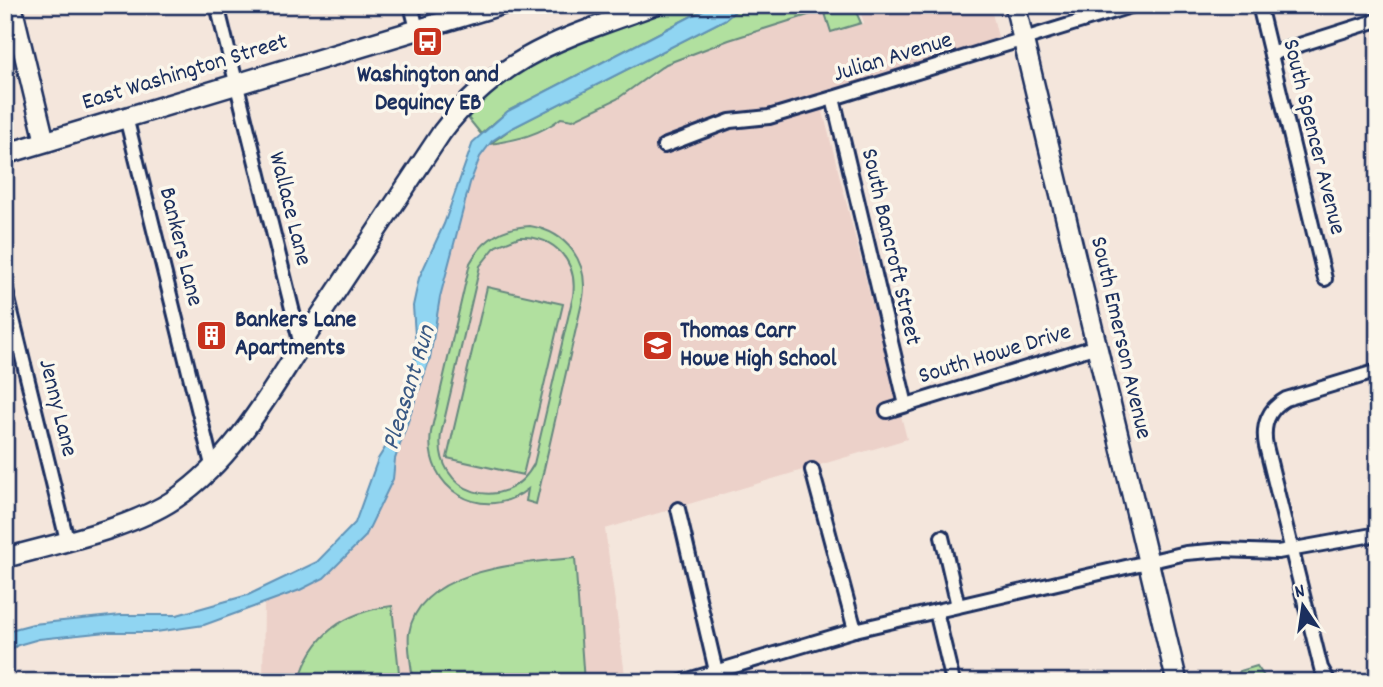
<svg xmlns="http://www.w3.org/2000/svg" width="1383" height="687" font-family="Dekko,sans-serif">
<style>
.built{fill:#ecd1c9}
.green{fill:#b1e09f;stroke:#66887e;stroke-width:2;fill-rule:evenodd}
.water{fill:#90d5f2;stroke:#6193b7;stroke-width:2}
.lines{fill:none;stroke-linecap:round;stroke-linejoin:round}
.street-casing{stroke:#1b2f5e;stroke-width:18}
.secondary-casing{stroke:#1b2f5e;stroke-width:23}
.primary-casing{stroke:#1b2f5e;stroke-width:24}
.street{stroke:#fbf7ec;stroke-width:12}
.secondary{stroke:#fbf7ec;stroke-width:18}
.primary{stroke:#fbf7ec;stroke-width:19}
.labels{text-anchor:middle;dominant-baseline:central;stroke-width:7;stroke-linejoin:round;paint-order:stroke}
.street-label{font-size:24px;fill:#1b2f5e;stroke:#fbf7ec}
.poi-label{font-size:24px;font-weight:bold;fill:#1b2f5e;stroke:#fbf7ec;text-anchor:start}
.water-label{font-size:26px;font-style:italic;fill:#385883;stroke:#fbf7ec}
</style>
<rect width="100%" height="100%" fill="#f4e6dc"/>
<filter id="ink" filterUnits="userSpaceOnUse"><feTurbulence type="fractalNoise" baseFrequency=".0143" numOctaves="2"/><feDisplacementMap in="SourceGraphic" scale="14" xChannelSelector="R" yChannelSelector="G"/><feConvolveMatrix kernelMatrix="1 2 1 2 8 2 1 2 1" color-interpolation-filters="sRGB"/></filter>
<g filter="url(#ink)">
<path class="built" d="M858,5H990L999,41L819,96L907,439L605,529L626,682H263L264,601L300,590L324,578L365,537L392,479L395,459L430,358L440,297L470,183L479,157L490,144L515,141L548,129L561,118L650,78L666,64L729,40L825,10L832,32L864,23Z"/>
<g class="green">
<path d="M679,5H713L508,111L481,134L468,118C483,101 498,82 518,70C568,40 627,29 679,5Z"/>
<path d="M742,5H853L861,23L831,32L824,10L729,40L666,64L617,99L573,120L561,118C540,135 516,140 490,144L512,128L726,19Z"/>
<path d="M530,226C567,232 589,262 583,298L536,504L526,501L528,489C482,525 423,488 431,432L470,263C483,239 503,227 530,226ZM519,237C554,235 578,261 573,296L534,464C506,517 433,494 441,434L480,266L496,246Z"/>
<path d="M487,287L563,304L523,475L447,458Z"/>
<path d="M575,558L584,682H413C412,667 407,648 409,633C419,568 524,563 575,558Z"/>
<path d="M392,606L400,682H299C312,634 344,612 392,606Z"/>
<path d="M1257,666L1268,682H1235L1240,671Z"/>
</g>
<path class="water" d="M713,5H742L726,19L512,128L492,141L480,157L470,183L440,297L430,358L395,459L393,479L365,537L324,578L300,590L204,625L156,632H107L39,639L18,645L5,653V636L14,629L33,624L121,615H177L248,595L317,562L355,523L378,459L390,440L414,365L416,350L413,306L419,278L444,224L473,142L508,111Z"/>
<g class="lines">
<defs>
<g id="street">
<path d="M217,5L301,345"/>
<path d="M411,5L417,29"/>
<path d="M1259,5L1325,279"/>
<path d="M1271,54L1378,20"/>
<path d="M833,98L906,405"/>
<path d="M126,117L213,469"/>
<path d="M664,146L730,121L769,117L833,98L1134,5"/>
<path d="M5,287L67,540"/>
<path d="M887,411L1097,346"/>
<path d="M812,470L855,630"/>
<path d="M678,509L716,671"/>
<path d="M942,537L958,606"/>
<path d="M936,611L953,682"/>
<path d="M681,682L855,630L1186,553L1222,550L1278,552L1378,534"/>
<path d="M1329,682L1321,668L1266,446C1262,426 1268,409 1286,399L1378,371"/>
</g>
<g id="secondary">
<path d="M12,5L45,142"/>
<path d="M5,558C58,543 130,529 175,499C235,458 271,391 310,331C354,265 398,198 442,132C502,53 566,38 655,5"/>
</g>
<g id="primary">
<path d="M1015,5L1177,682"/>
<path d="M5,154L500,5"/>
</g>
</defs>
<use href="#street" class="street-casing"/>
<use href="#secondary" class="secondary-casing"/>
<use href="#primary" class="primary-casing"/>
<use href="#street" class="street"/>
<use href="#secondary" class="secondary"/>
<use href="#primary" class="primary"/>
</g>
</g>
<defs>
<symbol id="bus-square" viewBox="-11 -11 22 22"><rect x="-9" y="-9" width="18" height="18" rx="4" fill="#c8321e" stroke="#fbf7ec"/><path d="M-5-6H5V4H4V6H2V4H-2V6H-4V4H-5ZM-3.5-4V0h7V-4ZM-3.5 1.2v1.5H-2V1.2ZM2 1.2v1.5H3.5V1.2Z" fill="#fff"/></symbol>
<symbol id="building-square" viewBox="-11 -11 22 22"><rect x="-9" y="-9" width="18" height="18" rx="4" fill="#c8321e" stroke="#fbf7ec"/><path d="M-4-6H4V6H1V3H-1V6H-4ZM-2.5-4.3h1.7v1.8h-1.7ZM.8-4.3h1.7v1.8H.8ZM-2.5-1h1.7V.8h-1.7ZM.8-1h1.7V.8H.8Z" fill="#fff"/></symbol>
<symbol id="school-square" viewBox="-11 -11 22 22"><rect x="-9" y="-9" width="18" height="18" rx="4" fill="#c8321e" stroke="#fbf7ec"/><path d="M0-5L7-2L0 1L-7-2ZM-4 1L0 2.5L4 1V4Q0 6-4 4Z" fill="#fff"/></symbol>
</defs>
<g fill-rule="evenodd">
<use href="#bus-square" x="410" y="24" width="35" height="35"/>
<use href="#building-square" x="194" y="318" width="35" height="35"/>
<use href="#school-square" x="640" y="328" width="35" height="35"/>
</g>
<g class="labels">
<g class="street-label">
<text transform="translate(893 58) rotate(-17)">Julian Avenue</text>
<text transform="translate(185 73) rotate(-17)">East Washington Street</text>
<text transform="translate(1313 137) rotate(76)">South Spencer Avenue</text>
<text transform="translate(289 209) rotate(76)">Wallace Lane</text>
<text transform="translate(180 247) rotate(76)">Bankers Lane</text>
<text transform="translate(890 247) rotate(77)">South Bancroft Street</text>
<text transform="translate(1120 338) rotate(77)">South Emerson Avenue</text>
<text transform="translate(995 355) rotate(-17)">South Howe Drive</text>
<text transform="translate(57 408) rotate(76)">Jenny Lane</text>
</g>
<g class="poi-label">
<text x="428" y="76" text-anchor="middle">Washington and<tspan x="428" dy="28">Dequincy EB</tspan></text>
<text x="235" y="321">Bankers Lane<tspan x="235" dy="28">Apartments</tspan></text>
<text x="680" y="332">Thomas Carr<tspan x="680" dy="28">Howe High School</tspan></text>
</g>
<g class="water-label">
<text transform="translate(410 388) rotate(-73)">Pleasant Run</text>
</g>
</g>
<rect width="1383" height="687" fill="none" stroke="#fbf7ec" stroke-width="28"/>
<rect x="14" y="14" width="1355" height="659" fill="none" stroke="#1b2f5e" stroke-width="2.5" filter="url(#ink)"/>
<g transform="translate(1303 606) rotate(347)" stroke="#fbf7ec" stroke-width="5" paint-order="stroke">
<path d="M0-5L12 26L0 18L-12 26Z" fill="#1b2f5e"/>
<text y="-10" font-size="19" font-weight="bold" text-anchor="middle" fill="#1b2f5e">N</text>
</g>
</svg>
